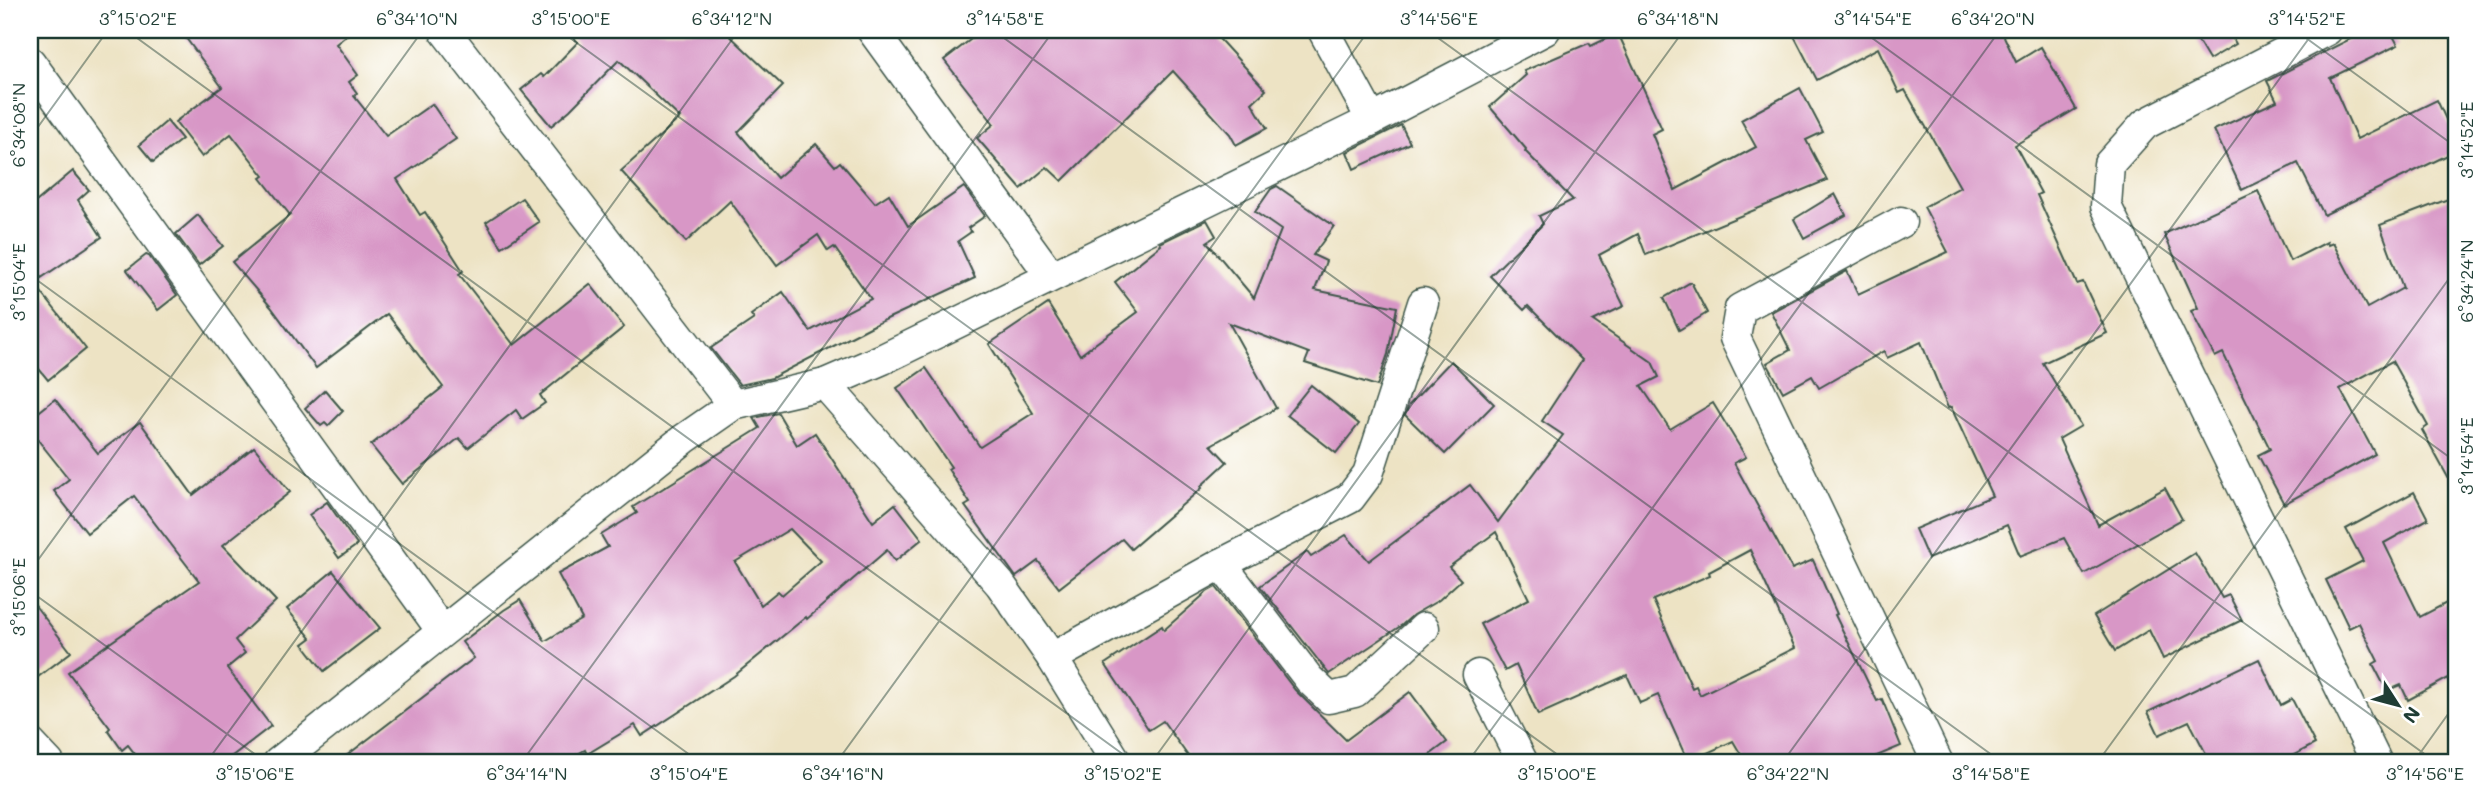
<svg xmlns="http://www.w3.org/2000/svg" width="2486" height="793" font-family="Mali,sans-serif">
<style>
.building{fill:#d897c6;fill-rule:evenodd}
.lines{fill:none;stroke-linecap:round;stroke-linejoin:round}
.street-casing{stroke:#3e564a;stroke-width:33}
.street{stroke:#fff;stroke-width:30}
.ticks{fill:none;stroke:#1f3d34;stroke-width:2;stroke-opacity:0.45}
.neatline{fill:none;stroke:#1f3d34;stroke-width:2.5}
.ticks-label{font-size:18px;text-anchor:middle;fill:#1f3d34}
</style>
<rect width="100%" height="100%" fill="#fff"/>
<filter id="ink" filterUnits="userSpaceOnUse"><feTurbulence type="fractalNoise" baseFrequency=".0143" numOctaves="2"/><feDisplacementMap in="SourceGraphic" scale="14" xChannelSelector="R" yChannelSelector="G"/><feConvolveMatrix kernelMatrix="1 2 1 2 8 2 1 2 1" color-interpolation-filters="sRGB"/></filter>
<filter id="wash" filterUnits="userSpaceOnUse"><feTurbulence type="fractalNoise" baseFrequency=".00686" numOctaves="4" result="noise"/><feDisplacementMap in="SourceGraphic" scale="28" xChannelSelector="R" yChannelSelector="G"/><feGaussianBlur stdDeviation="1.57" result="paint"/><feColorMatrix in="noise" values="0 0 0 0 0 0 0 0 0 0 0 0 0 0 0 0 0 1.4 0 .05"/><feComposite in="paint" operator="in"/></filter>
<g filter="url(#wash)">
<rect width="100%" height="100%" fill="#ede3c4"/>
<g id="blocks">
<g class="building">
<path d="M180,30H353L336,44L358,75L349,82L357,93L354,96L386,136L432,104L456,139L397,179L420,215L425,212L463,271L459,274L514,345L590,284L624,327L540,395L545,403L522,419L516,410L468,448L459,438L402,484L371,445L443,387L387,314L316,368L271,307L232,262L290,215L261,178L264,176L231,134L202,157L175,122L222,87Z"/>
<path d="M566,30H724L783,86L738,132L777,178L816,144L835,166L840,162L875,203L889,194L908,226L964,187L985,216L968,228L971,232L958,241L975,278L876,324L772,378L740,385L711,348L754,319L751,315L783,292L810,331L871,299L834,247L828,251L818,235L777,265L730,201L686,242L621,171L680,118L619,60L570,110L551,126L521,90L541,74L544,77L578,42Z"/>
<path d="M983,30H1211L1266,90L1252,103L1267,128L1236,145L1230,134L1173,71L1062,181L1047,167L1021,189L977,138L994,124L944,60Z"/>
<path d="M1791,30H2001L2016,62L2041,47L2076,109L2015,145L2041,193L2037,195L2077,284L2083,282L2107,333L2043,363L2081,426L2059,439L2098,525L2165,488L2182,519L2084,574L2064,538L2020,556L2007,525L1928,559L1915,529L1992,496L1951,407L1948,408L1921,342L1887,358L1884,351L1819,388L1812,376L1783,392L1767,363L1790,350L1771,312L1847,271L1858,294L1948,252L1924,207L1960,187L1905,90L1899,93L1878,48L1817,80Z"/>
<path d="M2191,30H2228L2236,44L2209,60Z"/>
<path d="M2368,30H2390L2398,45L2330,78L2357,139L2437,100L2456,141V151L2324,215L2298,163L2242,190L2214,130L2277,101L2267,81Z"/>
<path d="M1618,33L1662,129L1652,134L1675,190L1756,147L1741,120L1800,88L1823,132L1806,140L1827,180L1646,255L1638,234L1599,255L1624,306L1593,321L1652,362L1659,377L1641,386L1670,429L1713,403L1746,457L1734,463L1792,569L1813,560L1837,614L1835,615L1877,701L1882,699L1901,746L1860,763H1746L1733,741L1688,762L1658,695L1640,703L1627,675L1538,715L1516,665L1505,671L1480,624L1529,599L1496,532L1449,567L1461,580L1439,600L1413,615L1402,625L1329,674L1260,586L1307,552L1311,557L1346,535L1369,561L1470,485L1498,522L1563,435L1542,421L1582,360L1528,306L1524,310L1490,276L1543,224L1539,216L1573,200L1525,151L1526,149L1490,107L1526,75L1524,71L1589,43L1591,46ZM1750,550L1795,648L1700,695L1696,686L1692,688L1653,600L1710,575L1709,572Z"/>
<path d="M167,121L182,139L153,162L139,145Z"/>
<path d="M1401,125L1410,143L1354,169L1347,152Z"/>
<path d="M73,171L89,190L78,200L102,237L34,283L86,349L48,380L30,358V207Z"/>
<path d="M1277,186L1334,226L1313,255L1326,261L1315,290L1397,307L1388,354L1377,386L1305,363L1309,353L1229,323L1276,408L1211,445L1227,462L1201,486L1202,488L1131,549L1122,539L1059,588L1038,561L1016,577L965,506L970,503L948,469L951,467L897,388L926,368L980,447L1033,413L989,344L1048,304L1080,355L1138,312L1115,282L1161,245L1160,243L1207,220L1216,236L1207,242L1254,298L1281,230L1255,212L1271,189Z"/>
<path d="M2258,191L2290,261L2327,242L2328,245L2333,243L2367,308L2403,288L2380,225L2456,196V492L2422,430L2428,426L2392,361L2340,389L2375,454L2284,504L2258,455L2270,449L2223,353L2215,357L2191,311L2198,308L2164,234Z"/>
<path d="M1835,194L1846,215L1804,238L1794,219Z"/>
<path d="M522,198L539,222L502,247L486,222Z"/>
<path d="M198,215L223,246L199,265L176,234Z"/>
<path d="M146,255L149,256L177,295L158,310L127,270Z"/>
<path d="M1691,282L1707,313L1679,330L1664,298Z"/>
<path d="M1451,361L1494,404L1445,454L1405,415L1409,405Z"/>
<path d="M1311,385L1359,424L1336,453L1287,415Z"/>
<path d="M325,390L343,411L328,426L325,423L321,426L305,408Z"/>
<path d="M55,399L98,453L140,422L193,495L254,447L290,492L223,545L276,601L235,640L245,653L227,668L271,726L223,763H142L128,745L122,750L108,730L110,728L68,672L199,581L134,496L87,533L54,491L69,479L30,430V419Z"/>
<path d="M778,413L797,445L815,433L873,522L895,504L922,539L895,561L887,550L807,619L806,617L734,676L642,736L635,725L587,754L585,750L562,763H337L474,658L462,642L504,610L520,600L545,641L582,619L558,574L608,547L601,535L637,513L633,507L760,428L754,418ZM790,529L821,561L782,595L778,591L761,605L735,562Z"/>
<path d="M2414,492L2428,519L2384,543L2420,617L2456,598V674L2408,700L2401,685L2387,691L2373,664L2378,661L2359,623L2349,628L2326,580L2363,561L2346,529Z"/>
<path d="M327,502L357,545L339,558L309,515Z"/>
<path d="M2195,553L2222,598L2229,595L2242,620L2163,659L2149,630L2115,651L2094,616Z"/>
<path d="M333,571L380,628L324,671L303,644L311,638L287,609Z"/>
<path d="M1216,587L1295,690L1346,740L1410,692L1447,742L1419,763H1193L1163,721L1149,730L1105,664L1162,626L1164,630L1207,592Z"/>
<path d="M30,599L71,652L30,683Z"/>
<path d="M2259,659L2281,705L2292,699L2315,744L2279,763H2211L2189,721L2159,735L2148,712Z"/>
</g>
</g>
</g>
<g filter="url(#ink)">
<use href="#blocks" fill-opacity="0" stroke="#3e564a" stroke-width="2"/>
<g class="lines">
<defs>
<g id="street">
<path d="M444,30L733,405"/>
<path d="M872,30L1051,276"/>
<path d="M1323,30L1372,120"/>
<path d="M2327,30L2145,124L2109,164L2106,206L2377,763"/>
<path d="M30,62L442,631"/>
<path d="M1901,222L1740,309L1735,338L1938,763"/>
<path d="M825,384L1000,584L1052,658L1117,763"/>
<path d="M1221,564L1309,679L1329,698L1355,692L1424,628"/>
<path d="M1052,658L1221,564L1350,498L1368,474L1423,303"/>
<path d="M1478,675L1523,763"/>
<path d="M30,743L49,763"/>
<path d="M278,763L684,439L733,405L825,384L883,359L1372,120L1545,30"/>
</g>
</defs>
<use href="#street" class="street-casing"/>
<use href="#street" class="street"/>
</g>
</g>
<path class="ticks" d="M126,30L1135,763M559,30L1569,763M993,30L2003,763M1427,30L2437,763M1861,30L2456,462M2295,30L2456,147M30,138L108,30M30,275L701,763M30,571L423,30M30,591L267,763M206,763L739,30M521,763L1054,30M836,763L1369,30M1151,763L1684,30M1467,763L2000,30M1782,763L2315,30M2097,763L2456,269M2413,763L2456,703"/>
<rect width="2486" height="793" fill="none" stroke="#fff" stroke-width="77"/>
<g transform="translate(2398 705) rotate(126)" stroke="#ffffff" stroke-width="5" paint-order="stroke">
<path d="M0-5L12 26L0 18L-12 26Z" fill="#1f3d34"/>
<text y="-10" font-size="19" font-weight="bold" text-anchor="middle" fill="#1f3d34">N</text>
</g>
<rect x="38" y="38" width="2410" height="716" class="neatline"/>
<g class="ticks-label">
<text x="138" y="25">3°15'02"E</text>
<text x="417" y="25">6°34'10"N</text>
<text x="571" y="25">3°15'00"E</text>
<text x="732" y="25">6°34'12"N</text>
<text x="1005" y="25">3°14'58"E</text>
<text x="1439" y="25">3°14'56"E</text>
<text x="1678" y="25">6°34'18"N</text>
<text x="1873" y="25">3°14'54"E</text>
<text x="1993" y="25">6°34'20"N</text>
<text x="2307" y="25">3°14'52"E</text>
<text transform="translate(19 125) rotate(-90)" y="6">6°34'08"N</text>
<text transform="translate(2467 140) rotate(-90)" y="6">3°14'52"E</text>
<text transform="translate(2467 281) rotate(-90)" y="6">6°34'24"N</text>
<text transform="translate(19 282) rotate(-90)" y="6">3°15'04"E</text>
<text transform="translate(2467 456) rotate(-90)" y="6">3°14'54"E</text>
<text transform="translate(19 597) rotate(-90)" y="6">3°15'06"E</text>
<text x="255" y="780">3°15'06"E</text>
<text x="527" y="780">6°34'14"N</text>
<text x="689" y="780">3°15'04"E</text>
<text x="843" y="780">6°34'16"N</text>
<text x="1123" y="780">3°15'02"E</text>
<text x="1557" y="780">3°15'00"E</text>
<text x="1788" y="780">6°34'22"N</text>
<text x="1991" y="780">3°14'58"E</text>
<text x="2425" y="780">3°14'56"E</text>
</g>
</svg>
